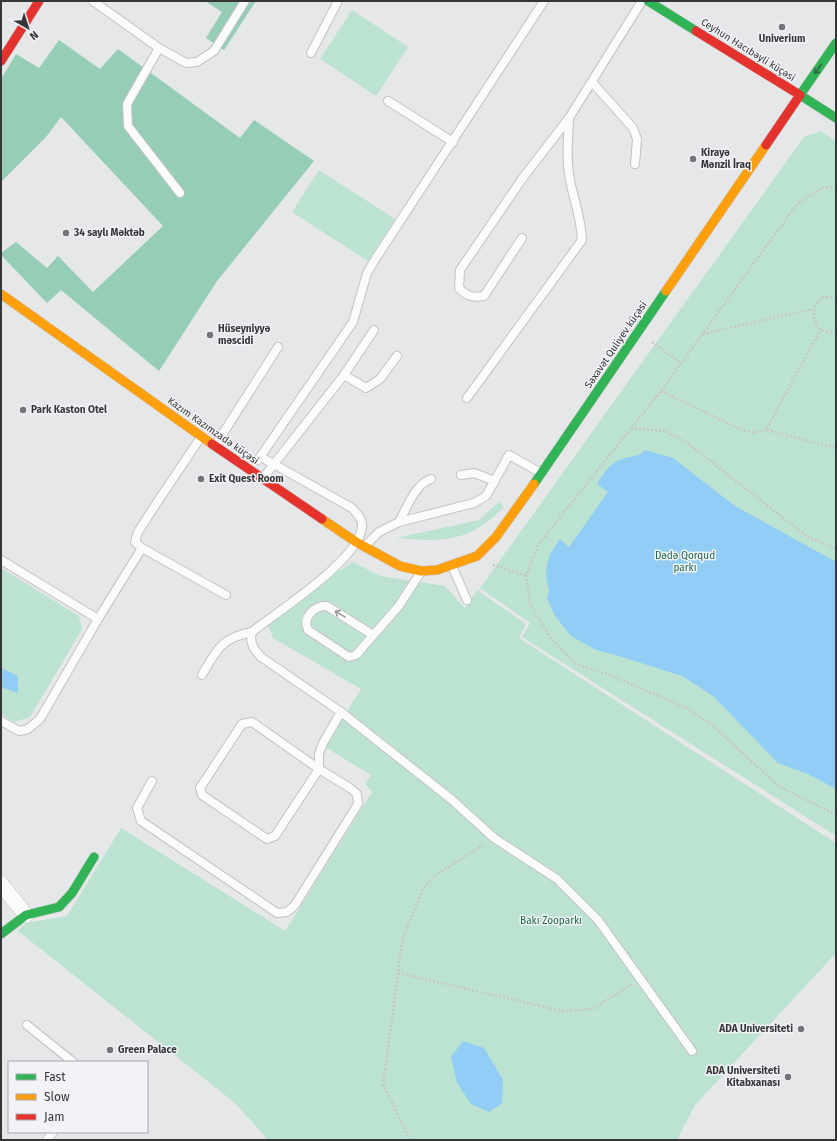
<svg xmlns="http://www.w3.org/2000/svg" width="837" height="1141" font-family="'Fira Sans',sans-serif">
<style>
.green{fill:#bce3d1}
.forest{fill:#95cdb6}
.water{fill:#91cdf5}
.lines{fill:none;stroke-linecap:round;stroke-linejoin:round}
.lane-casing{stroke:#c2c2c4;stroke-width:10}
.street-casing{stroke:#c2c2c4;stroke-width:16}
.fast-casing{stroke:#c2c2c4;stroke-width:10}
.slow-casing{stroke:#c2c2c4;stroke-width:10}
.jam-casing{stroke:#c2c2c4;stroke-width:10}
.path{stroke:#c6c6c7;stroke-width:2.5;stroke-dasharray:2 2;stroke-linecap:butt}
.lane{stroke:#fbfbfc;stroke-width:8}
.street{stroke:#fbfbfc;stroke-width:15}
.fast{stroke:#30b455;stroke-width:9}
.slow{stroke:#ff9f0a;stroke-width:9}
.jam{stroke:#e5322d;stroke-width:9}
.oneway{stroke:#336242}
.oneway2{stroke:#98989a}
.poi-dot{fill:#737475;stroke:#f2f3f7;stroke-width:1.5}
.labels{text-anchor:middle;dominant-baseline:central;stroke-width:3;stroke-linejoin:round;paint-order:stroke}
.poi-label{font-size:10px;font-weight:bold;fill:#353637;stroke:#f2f3f7;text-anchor:start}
.street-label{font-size:10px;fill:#353637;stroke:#f2f3f7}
.park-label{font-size:10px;fill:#1c674a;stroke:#f2f3f7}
</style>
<rect width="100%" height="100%" fill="#e6e7e9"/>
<g class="green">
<path d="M352,10L408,47L376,96L320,59Z"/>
<path d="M821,131L836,141V836L522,637L530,623L480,588L804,137Z"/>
<path d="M319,170L395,219L368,261L292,212Z"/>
<path d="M499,502L504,507C468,543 444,542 396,538L479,520Z"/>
<path d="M353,562L380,576L445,586L465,608L477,590L526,624L519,638L836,843V953L695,1105L677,1140H268L235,1103L18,931L26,923L67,916L121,828L285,931L372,792L365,784L371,775L325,747L361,689L273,638L268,624L283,606Z"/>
<path d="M1,568L79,616L82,629L30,717L14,722L1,714Z"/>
</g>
<g class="forest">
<path d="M205,1H256L224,50L206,38L222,12Z"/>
<path d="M59,40L100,69L118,49L240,138L254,120L314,161L217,281L159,371L61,290L47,303L1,255V253L16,242L47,268L58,256L93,292L163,226L61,117L46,137L1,182V79L16,54L39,68Z"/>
</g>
<g class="water">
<path d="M645,450L673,458L735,506L836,562V789L808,774L778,763L713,696L682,676L619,656L596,650L571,636L555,616L547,598L549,591L546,575L547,564L550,554L560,539L569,547L608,492L597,484C602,475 611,462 622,459C630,456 640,457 645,450Z"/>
<path d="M1,668L18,676V693L1,687Z"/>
<path d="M463,1041L484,1048L503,1080L502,1103L489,1112L471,1104L457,1083L451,1057Z"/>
</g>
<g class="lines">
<defs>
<g id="lane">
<path d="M93,1L159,48L186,63L197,62L214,51L245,1"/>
<path d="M159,48L127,104L128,126L180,193"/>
<path d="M311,53L338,1"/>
<path d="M592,82L633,128L637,139L635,164"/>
<path d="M388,101L453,142"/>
<path d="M522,238L484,296C473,298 466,296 459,288L460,270L522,179L569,118L642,1"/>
<path d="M344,375L366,388L380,379L397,356"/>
<path d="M467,398L582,240C581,216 574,202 570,180C566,160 568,138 569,118"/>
<path d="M201,437L158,501L138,532L135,542L142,548L226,595"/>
<path d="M215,446L278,347"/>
<path d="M258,460L353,322L367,273L376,258L544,1"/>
<path d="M461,475L474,473L495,481"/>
<path d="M263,478L344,375L374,330"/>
<path d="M399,522C407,508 415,484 431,479"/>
<path d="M365,546L379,532L399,522L474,503L486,496L509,455L541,473"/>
<path d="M1,560L98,619"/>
<path d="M452,566L467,600"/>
<path d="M373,635L327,606C314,605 302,618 308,630L349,657L356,655L398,607L421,572"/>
<path d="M202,675C217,649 221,638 252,632"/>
<path d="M341,712L451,799L494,838L557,879L598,920L692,1051"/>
<path d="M1,721L19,731L28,729L40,719L98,619L142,548"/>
<path d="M152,781L137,808L141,821L277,913L287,912L295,905L358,804L357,794L350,788L319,769L252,722L242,724L200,788L202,795L267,839L275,836L319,769V754L323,743L341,712L261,657C254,649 249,643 252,632C279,610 358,561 362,527C363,519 357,514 352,508L261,457"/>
<path d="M27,1025L73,1062"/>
<path d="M47,1140L53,1132"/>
</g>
<path id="street" d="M1,884L26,915"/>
<g id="fast">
<path d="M648,1L696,31"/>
<path d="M836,43L800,95L836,118"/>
<path d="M534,484L666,291"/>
<path d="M1,934L26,915L59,907L72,893L94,857"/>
</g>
<g id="slow">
<path d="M666,291L766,145"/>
<path d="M1,294L212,444"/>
<path d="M322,519L356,542L400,566L421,571L437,570L477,556L496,537L534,484"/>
</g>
<g id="jam">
<path d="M696,31L800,95L766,145"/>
<path d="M1,61L39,1"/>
<path d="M212,444L322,519"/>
</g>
</defs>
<use href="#lane" class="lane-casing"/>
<use href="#street" class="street-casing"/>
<use href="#fast" class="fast-casing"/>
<use href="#slow" class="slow-casing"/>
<use href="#jam" class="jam-casing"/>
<g class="path">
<path d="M836,187L822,188L797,204L661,391L538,545L526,576L530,604L550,637L576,664L610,675L687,708L716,728L778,786L836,815"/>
<path d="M836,298C804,289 809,341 836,331"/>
<path d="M703,334L813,309"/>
<path d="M652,342L681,363"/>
<path d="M661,391L742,430L754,433L766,430L821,329"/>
<path d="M631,428L665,431L686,442L809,538L836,548"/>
<path d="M767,430L836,448"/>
<path d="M493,565L526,576"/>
<path d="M398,973L563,1011L593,1009L632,984"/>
<path d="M410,1140L383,1084L403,937L423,889L434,876L485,844"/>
</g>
<use href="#lane" class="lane"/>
<use href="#street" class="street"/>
<use href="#fast" class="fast"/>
<use href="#slow" class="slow"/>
<use href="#jam" class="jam"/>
</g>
<defs><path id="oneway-shaft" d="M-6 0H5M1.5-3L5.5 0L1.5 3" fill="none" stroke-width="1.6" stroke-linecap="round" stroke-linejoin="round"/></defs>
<use class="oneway" href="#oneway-shaft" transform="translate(818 69) rotate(125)"/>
<use class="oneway2" href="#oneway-shaft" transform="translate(340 614) rotate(-149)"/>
<g class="poi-dot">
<circle cx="782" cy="27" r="4"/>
<circle cx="693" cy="159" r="4"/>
<circle cx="66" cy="233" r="4"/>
<circle cx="210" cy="335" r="4"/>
<circle cx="23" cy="410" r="4"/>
<circle cx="201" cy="479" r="4"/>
<circle cx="801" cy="1029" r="4"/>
<circle cx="110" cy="1050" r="4"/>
<circle cx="788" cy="1077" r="4"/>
</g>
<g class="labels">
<g class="poi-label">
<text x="782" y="39" text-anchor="middle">Univerium</text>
<text x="701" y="153">Kirayə<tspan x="701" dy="12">Mənzil İraq</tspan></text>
<text x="74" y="233">34 saylı Məktəb</text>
<text x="218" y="329">Hüseyniyyə<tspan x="218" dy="12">məscidi</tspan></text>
<text x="31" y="410">Park Kaston Otel</text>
<text x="209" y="479">Exit Quest Room</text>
<text x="793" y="1029" text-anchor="end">ADA Universiteti</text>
<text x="118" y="1050">Green Palace</text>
<text x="780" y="1071" text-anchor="end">ADA Universiteti<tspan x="780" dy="12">Kitabxanası</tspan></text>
</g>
<g class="street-label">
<text transform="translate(748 50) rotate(32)">Ceyhun Hacıbəyli küçəsi</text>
<text transform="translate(616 345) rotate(-56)">Səxavət Quliyev küçəsi</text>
<text transform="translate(213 431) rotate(35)">Kazım Kazımzadə küçəsi</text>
</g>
<g class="park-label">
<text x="685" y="556">Dədə Qorqud<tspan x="685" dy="12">parkı</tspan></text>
<text x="551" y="921">Bakı Zooparkı</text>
</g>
</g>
<rect width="837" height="1141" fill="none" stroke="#353637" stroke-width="4"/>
<rect x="8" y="1061" width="140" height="72" fill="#f2f3f7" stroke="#a6a7aa"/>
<rect x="16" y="1074" width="20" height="6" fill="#30b455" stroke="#a6a7aa"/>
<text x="44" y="1081" font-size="12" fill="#353637">Fast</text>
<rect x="16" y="1094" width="20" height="6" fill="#ff9f0a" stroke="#a6a7aa"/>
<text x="44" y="1101" font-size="12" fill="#353637">Slow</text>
<rect x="16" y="1114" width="20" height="6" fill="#e5322d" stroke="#a6a7aa"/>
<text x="44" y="1121" font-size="12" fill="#353637">Jam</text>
<g transform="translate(28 28) rotate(141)" stroke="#f2f3f7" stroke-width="3" paint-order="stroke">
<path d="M0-3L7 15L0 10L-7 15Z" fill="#353637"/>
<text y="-6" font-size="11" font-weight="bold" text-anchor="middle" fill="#353637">N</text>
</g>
</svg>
